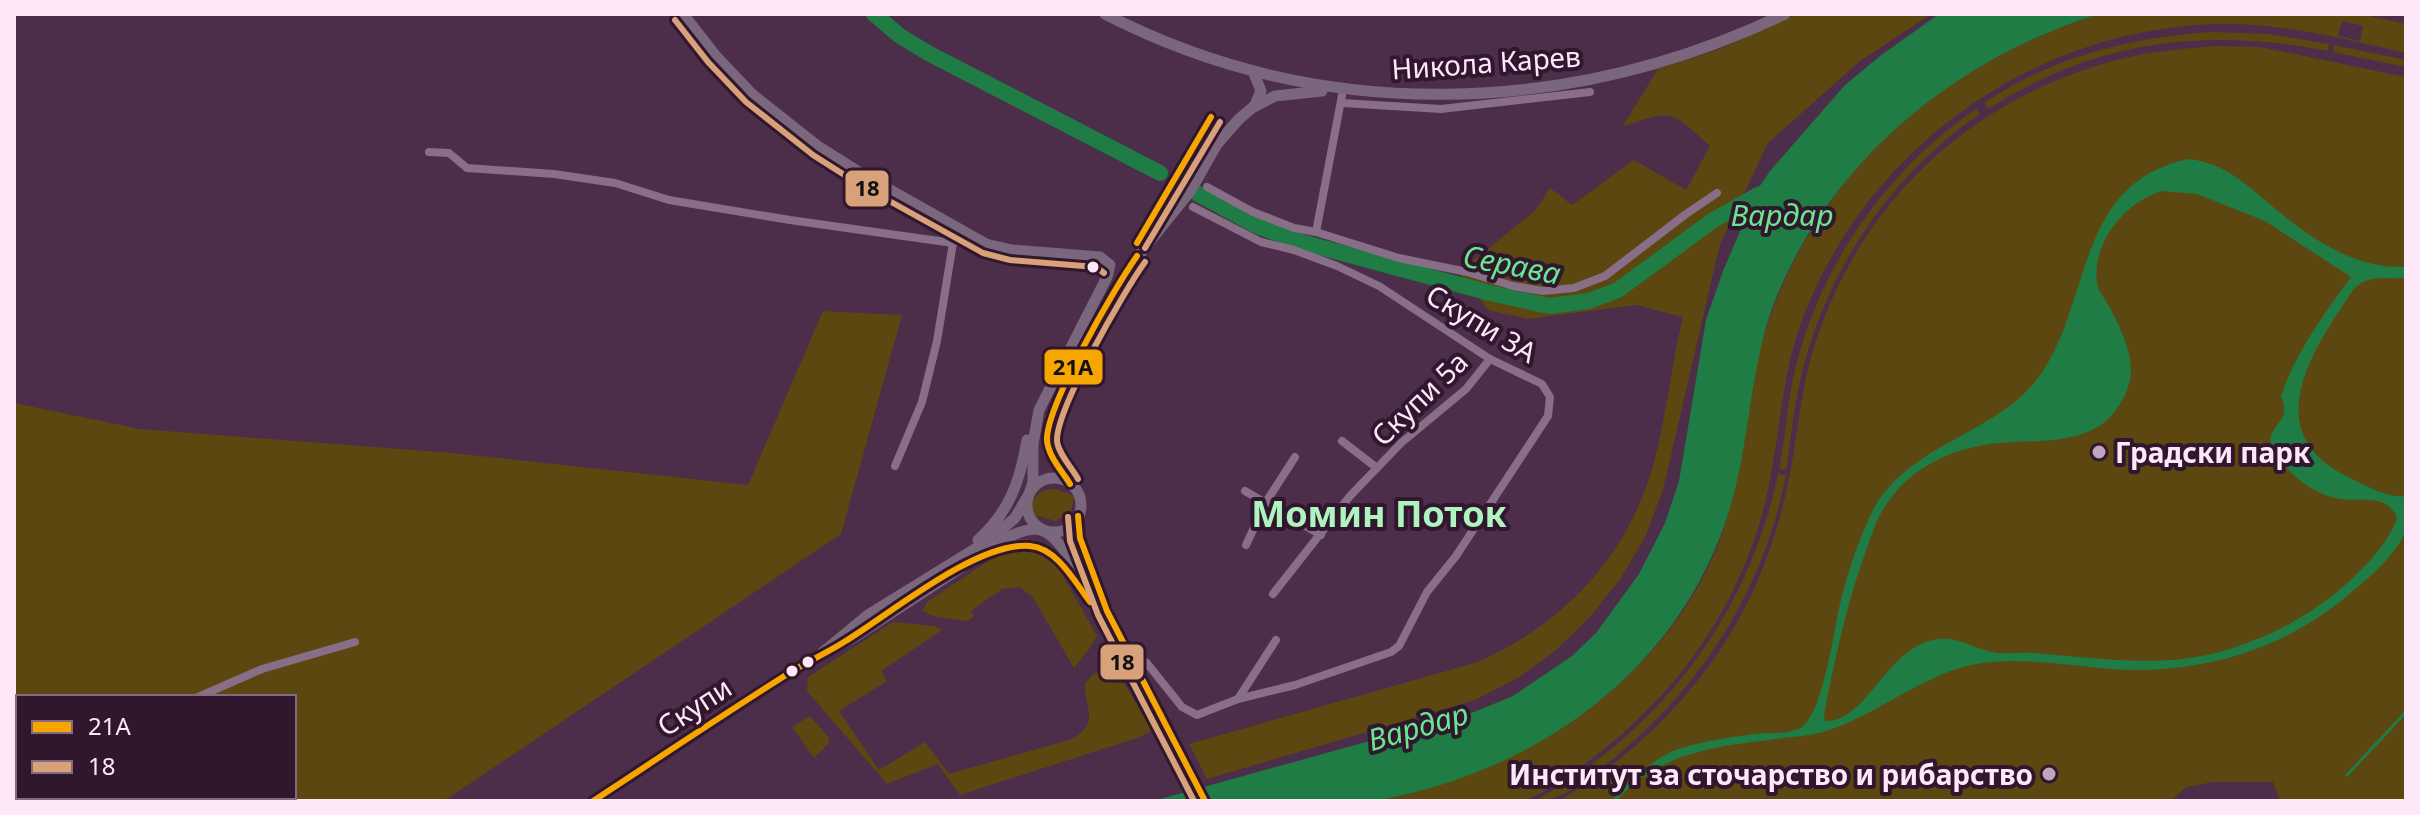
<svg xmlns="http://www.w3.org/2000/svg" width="2420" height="815" font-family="'Noto Sans',sans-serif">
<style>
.green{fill:#5c4710;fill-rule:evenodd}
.water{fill:#1e7c44;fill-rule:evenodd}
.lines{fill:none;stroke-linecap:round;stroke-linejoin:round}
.stream{stroke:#1e7c44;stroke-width:3}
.river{stroke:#1e7c44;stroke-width:16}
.street{stroke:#886e86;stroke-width:8}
.secondary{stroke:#7b677d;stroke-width:11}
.bus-1-casing{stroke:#30172e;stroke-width:12}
.bus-2-casing{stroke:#30172e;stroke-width:12}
.bus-1{stroke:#f7a600;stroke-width:6}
.bus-2{stroke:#d9a179;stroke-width:6}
.bus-dot{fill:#fde7f9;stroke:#30172e;stroke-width:3}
.poi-dot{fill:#bfa6bc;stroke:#30172e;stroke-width:3}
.labels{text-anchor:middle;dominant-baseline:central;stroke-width:8;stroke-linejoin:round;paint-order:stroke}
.street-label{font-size:28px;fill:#fde7f9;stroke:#30172e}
.poi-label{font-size:28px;font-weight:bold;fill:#fde7f9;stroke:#30172e;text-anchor:start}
.water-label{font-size:30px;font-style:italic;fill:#6ae690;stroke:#30172e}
.district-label{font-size:36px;font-weight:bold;fill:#aff4bf;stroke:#30172e}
.line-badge{stroke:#30172e;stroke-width:3}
.pale-badge-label{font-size:22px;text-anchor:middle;font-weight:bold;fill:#111}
</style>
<rect width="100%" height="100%" fill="#4c2d4a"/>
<g class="green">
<path d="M1797,14H1931L1859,62L1768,143L1720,244L1663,490L1645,537L1621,578L1591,616L1556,650L1518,678L1475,700L1207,779L1189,744L1478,662C1565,623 1629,555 1654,462C1667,414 1671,364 1683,317L1636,305L1528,319L1488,310L1459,272L1535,211L1550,188L1572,205L1634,160L1686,190L1710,146C1670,110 1674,109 1622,127L1658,69L1720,49Z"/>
<path d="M2099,14H2360L2406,24V53C2346,39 2287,24 2225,24C2036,25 1861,150 1799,329C1782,378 1780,430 1770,480C1751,582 1694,674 1615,740C1594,757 1550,793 1524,800C1511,804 1493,801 1480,801C1445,801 1411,801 1377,801C1408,793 1440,786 1470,774C1573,734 1665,662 1712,559C1742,493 1741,422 1759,353C1803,184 1936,65 2099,14ZM2342,21L2363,26L2360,41L2338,36Z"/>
<path d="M2211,32L2269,34L2329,44L2328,51C2204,27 2096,40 1988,109L1984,103C2052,57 2131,37 2211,32Z"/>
<path d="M2334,45L2406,60V67L2333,52Z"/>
<path d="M2216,46L2260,47L2406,77V801H2280L2273,782H2214L2186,787L2171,801H1559C1646,750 1722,669 1760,575C1772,545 1782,514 1788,483C1798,437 1800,391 1814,347C1859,204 1966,103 2109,62C2144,52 2180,49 2216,46Z"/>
<path d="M1976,109L1980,114C1891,174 1827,270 1802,373C1794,405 1791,438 1786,470L1779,469C1786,435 1787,400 1796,366C1822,262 1888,169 1976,109Z"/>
<path d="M823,311L902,315L841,534L444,801H14V403L140,429L453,453L748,485ZM18,697H294V797H18Z"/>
<path d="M1778,474L1786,475C1764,590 1700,690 1609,762C1587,780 1563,801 1535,801C1661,730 1748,616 1778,474Z"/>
<path d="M1055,489L1074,496L1071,512L1056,521L1035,515C1027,500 1039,489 1055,489Z"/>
<path d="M1031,549L1055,562L1097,636L1088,651L1074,668L1032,596L1019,587L1002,589L971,611L974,616L968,621L936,617L922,611L927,602L1005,550Z"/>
<path d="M893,622L935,626L942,630L881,671L887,681L839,711L879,770L925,742L949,774L1072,739C1101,721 1084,710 1085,684L1092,675L1113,663L1152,731L1137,738L960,795L938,764L887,784L807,691L808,677Z"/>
<path d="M810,716L829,738V743L814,758L792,727Z"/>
</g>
<g class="water">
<path d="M1939,14H2099C1954,59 1828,162 1773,306C1750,369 1750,437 1732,501C1686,665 1543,770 1379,800C1358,804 1333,801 1311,801C1258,801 1205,801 1153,801L1474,712L1513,696L1572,656L1596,633L1639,574L1665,523L1679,481L1706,320L1723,271L1744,222V209L1770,171L1845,85L1880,56Z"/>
<path d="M2188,159C2226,162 2250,188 2278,211C2315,241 2357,269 2406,267V278C2388,279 2367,274 2354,289C2313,349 2256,432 2348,477C2366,485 2385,498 2406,496C2406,507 2409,523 2405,532C2396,555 2371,576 2353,591C2286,650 2199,675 2112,669C2071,666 2031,658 1991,662C1934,666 1887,709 1835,728C1816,736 1796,736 1776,739C1713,747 1661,752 1616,801H1611C1628,784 1646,765 1667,754C1689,743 1730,737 1755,734C1769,732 1792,735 1803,726C1825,706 1833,631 1841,600C1848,571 1858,541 1871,514C1906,443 1993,437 2038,378C2093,304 2073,184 2188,159ZM2162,191L2197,194L2265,221L2351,277C2324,314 2296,351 2281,396C2291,422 2274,420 2270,440C2281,468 2306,491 2335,498C2357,504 2386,491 2397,518C2388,544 2365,567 2345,585C2300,625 2235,655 2174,660C2128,663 2080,657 2034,653C2022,652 2010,654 1998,653C1974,650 1958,634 1933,640C1885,650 1866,723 1825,721L1824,715C1834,663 1845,612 1862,562C1868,547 1872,531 1879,517C1905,465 1961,443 2015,442C2047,441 2089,441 2111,416C2146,376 2128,343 2108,304C2104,298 2098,290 2097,283C2092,242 2125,202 2162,191Z"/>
</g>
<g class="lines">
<path class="stream" d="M2347,775L2406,712"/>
<g class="river">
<path d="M874,14L900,36L928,53L1160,173"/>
<path d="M1191,190L1255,225L1294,240L1490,293L1549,306L1589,301L1618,290L1712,221L1758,195L1769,191"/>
</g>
<g class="street">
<path d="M1342,103L1441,109L1590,92"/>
<path d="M429,152L449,153L467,168L554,174L615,183L669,200L790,220L953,243"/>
<path d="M1207,187L1253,212L1294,228L1316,232L1399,258L1467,272L1513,286L1543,291L1574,288L1605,276L1686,214L1717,193"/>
<path d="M1316,232L1343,90"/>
<path d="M1342,441L1377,468"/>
<path d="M895,466L922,402L937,341L953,243L973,238"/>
<path d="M1245,491L1321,535"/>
<path d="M1246,545L1266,502L1295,457"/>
<path d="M1273,594L1350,496L1401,443L1466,389L1490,359"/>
<path d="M1135,668L1146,662L1182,707L1197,715L1238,699L1295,685L1391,652L1399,646L1427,592L1456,556L1548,416L1550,397L1542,384L1490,359L1379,286L1337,266L1294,250L1261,242L1193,207"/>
<path d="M198,697L262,669L355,642"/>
<path d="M1238,699L1276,640"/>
<path d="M14,786L18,784"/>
</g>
<g class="secondary">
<path d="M683,14L715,55L752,94L819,147L862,174L986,244L1012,250L1100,257L1110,265L1107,277L1039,410L1033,444V482L1029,494L1015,518L988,541L868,615L822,653"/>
<path d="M1105,14C1321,125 1569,117 1785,14"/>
<path d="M1253,71L1261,91L1255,105"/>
<circle cx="1054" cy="505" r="27"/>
<path d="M1070,484L1049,451L1047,439L1051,417L1063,388L1127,270L1191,190L1217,144L1239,119L1252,108L1275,96L1322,91"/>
<path d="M1078,516C1068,555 1181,755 1205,801"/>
<path d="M978,540C1010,511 1020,481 1027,440"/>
<path d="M995,551C1034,536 1052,550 1075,581"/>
<path d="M593,801L788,673L853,638L1005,539C1036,522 1049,527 1068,556L1195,801"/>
</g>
<defs>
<g id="bus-1">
<path d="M1137,243L1211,117"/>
<path d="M1070,484C1062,471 1048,456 1047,440C1046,406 1115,287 1137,256"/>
<path d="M1078,516L1080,538L1107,611L1205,801"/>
<path d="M593,801C657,759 721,716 786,675C804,663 825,654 844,642C889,615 977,541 1030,546C1057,548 1075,582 1090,602"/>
</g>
<g id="bus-2">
<path d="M675,20L708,62L746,102L813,155L857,183L983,253L1010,260L1096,267L1104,273"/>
<path d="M1145,248L1220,122"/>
<path d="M1078,479C1072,468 1058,453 1057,441C1056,409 1124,291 1145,262"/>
<path d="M1068,517L1070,541L1098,615L1194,801"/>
</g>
</defs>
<use href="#bus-1" class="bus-1-casing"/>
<use href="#bus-2" class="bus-2-casing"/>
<use href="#bus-1" class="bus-1"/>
<use href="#bus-2" class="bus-2"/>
</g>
<g class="bus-dot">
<circle cx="1093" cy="267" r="7"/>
<circle cx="808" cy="662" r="7"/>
<circle cx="792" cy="671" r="7"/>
</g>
<g class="poi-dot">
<circle cx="2099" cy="452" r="8"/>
<circle cx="2049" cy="774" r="8"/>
</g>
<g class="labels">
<g class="street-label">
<text transform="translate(1486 62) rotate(-4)">Никола Карев</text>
<text transform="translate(1482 323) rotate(31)">Скупи 3А</text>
<text transform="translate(1419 398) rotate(-44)">Скупи 5а</text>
<text transform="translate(694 706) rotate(-33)">Скупи</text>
</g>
<g class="poi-label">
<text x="2115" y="452">Градски парк</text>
<text x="2033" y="774" text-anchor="end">Институт за сточарство и рибарство</text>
</g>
<g class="water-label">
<text x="1782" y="214">Вардар</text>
<text transform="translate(1512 264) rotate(11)">Серава</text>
<text transform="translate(1418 726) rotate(-16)">Вардар</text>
</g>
<g class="district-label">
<text x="1379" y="513">Момин Поток</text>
</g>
</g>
<g class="line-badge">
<rect x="844" y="169" width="46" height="39" rx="8" fill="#d9a179"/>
<rect x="1043" y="348" width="61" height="38" rx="8" fill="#f7a600"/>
<rect x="1099" y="643" width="46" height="38" rx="8" fill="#d9a179"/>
</g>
<g class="pale-badge-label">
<text x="867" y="196">18</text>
<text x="1073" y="375">21A</text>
<text x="1122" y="670">18</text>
</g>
<rect width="2420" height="815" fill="none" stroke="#fde7f9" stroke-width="32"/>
<rect x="16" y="695" width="280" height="104" fill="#30172e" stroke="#826a7f" stroke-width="2"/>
<rect x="32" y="721" width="40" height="12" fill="#f7a600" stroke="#826a7f" stroke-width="2"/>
<text x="88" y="735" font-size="24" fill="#fde7f9">21A</text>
<rect x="32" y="761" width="40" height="12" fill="#d9a179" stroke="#826a7f" stroke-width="2"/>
<text x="88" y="775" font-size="24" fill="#fde7f9">18</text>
</svg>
